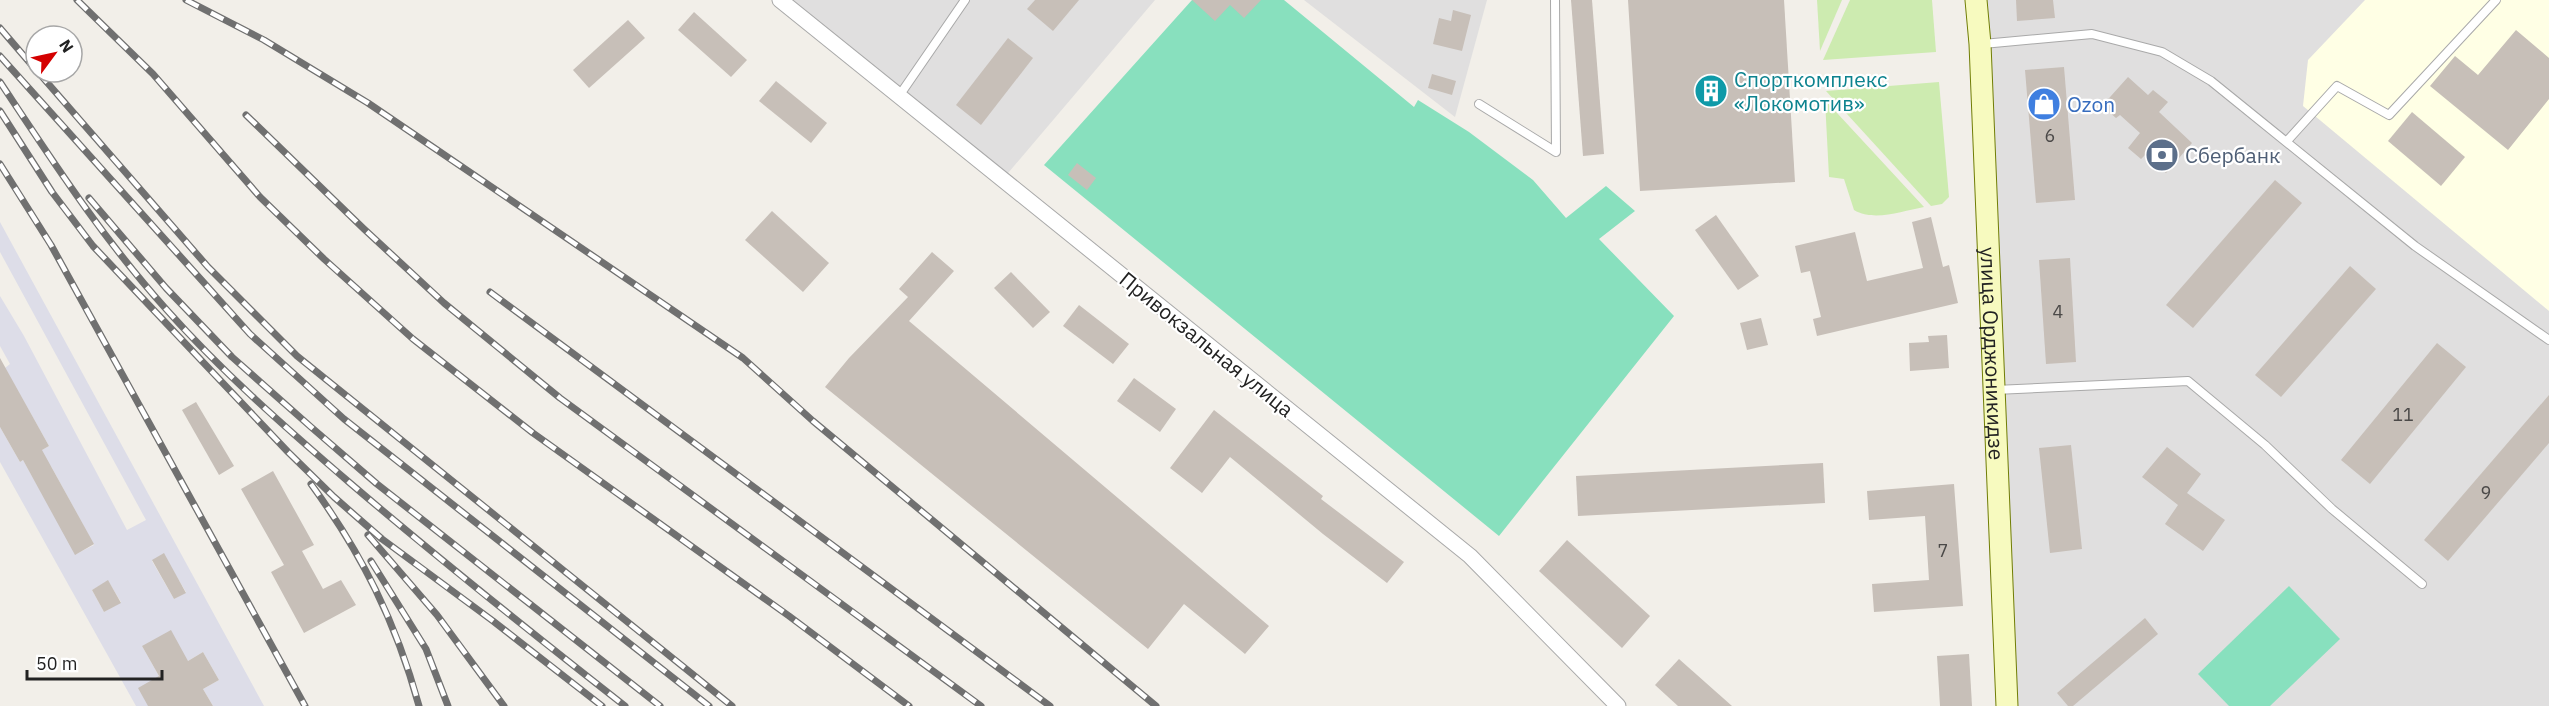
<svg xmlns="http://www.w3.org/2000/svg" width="2549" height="706" font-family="'IBM Plex Sans',sans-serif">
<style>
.residential{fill:#e0dfdf}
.education{fill:#ffffe5}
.grass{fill:#cdebb0}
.pitch{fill:#88e0be}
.plaza{fill:#dddde8;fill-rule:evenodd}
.building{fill:#c7bfb8}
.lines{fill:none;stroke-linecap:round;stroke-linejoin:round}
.lane-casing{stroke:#a9a9a9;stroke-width:10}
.street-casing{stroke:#a9a9a9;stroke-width:17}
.secondary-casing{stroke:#707d05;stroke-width:23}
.lane{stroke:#fff;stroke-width:8}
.street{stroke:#fff;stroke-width:15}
.secondary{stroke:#f7fabf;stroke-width:21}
.rail-casing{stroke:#707070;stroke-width:7}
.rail{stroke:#fff;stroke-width:4.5;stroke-dasharray:14;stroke-linecap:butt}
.labels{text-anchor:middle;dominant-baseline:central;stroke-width:4.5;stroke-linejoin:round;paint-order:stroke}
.number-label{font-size:18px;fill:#4b4948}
.culture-label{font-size:21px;fill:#0d838f;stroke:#fff;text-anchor:start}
.shop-label{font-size:21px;fill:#366cbe;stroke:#fff;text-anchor:start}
.service-label{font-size:21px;fill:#4e5e75;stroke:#fff;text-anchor:start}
.street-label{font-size:21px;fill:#222;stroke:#fff}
</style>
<rect width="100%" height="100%" fill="#f2efe9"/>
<g class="residential">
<path d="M780,0H1155L1003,179Z"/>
<path d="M1304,0H1487L1455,117Z"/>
<path d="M1976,0H2549V706H2007Z"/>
</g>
<path class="education" d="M2365,0H2549V311L2303,106L2308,60Z"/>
<g class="grass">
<path d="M1817,0H1842L1820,51Z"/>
<path d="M1850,0H1932L1936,52L1823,60Z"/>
<path d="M1939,82L1949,197L1942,204L1931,206L1826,91Z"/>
<path d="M1825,100L1924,207C1902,211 1874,222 1854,210L1844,179L1829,177Z"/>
</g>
<g class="pitch">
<path d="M1192,0H1284L1414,107L1418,100L1469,132L1533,180L1566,218L1606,186L1635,211L1599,239L1674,316L1499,536L1044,165Z"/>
<path d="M2289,586L2340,639L2270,706H2229L2198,674Z"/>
</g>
<path class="plaza" d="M0,222L264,706H213L203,689L219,680L203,652L188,661L142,646L159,676L148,706H136L0,462V427L20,462L23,460L76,554L94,545L52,468L40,451L49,446L5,368L10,364L0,346V296L24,336L127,530L146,520L0,252ZM163,554L186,592L174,599L152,561ZM108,581L121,602L104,612L92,590Z"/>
<g class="building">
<path d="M1035,0H1079L1053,31L1027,9Z"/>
<path d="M1192,0H1261L1244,18L1230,5L1215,21Z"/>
<path d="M1571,0H1592L1604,154L1583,156Z"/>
<path d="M1628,0H1784L1795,182L1640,191Z"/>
<path d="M2016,0H2053L2055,18L2017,21Z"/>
<path d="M1453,10L1471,15L1462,51L1433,44L1439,18L1451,21Z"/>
<path d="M694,12L747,60L731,77L678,30Z"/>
<path d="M628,20L645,38L589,88L573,70Z"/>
<path d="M2516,30L2549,58V99L2508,150L2430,86L2455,56L2478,75Z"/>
<path d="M1008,38L1033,58L981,125L956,105Z"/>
<path d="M2064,67L2075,200L2036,203L2025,70Z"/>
<path d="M1432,74L1456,81L1452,95L1428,88Z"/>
<path d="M2128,77L2148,95L2153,90L2168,102L2159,112L2192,143L2166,173L2146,154L2141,159L2128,148L2140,133L2120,115L2116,118L2102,106Z"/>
<path d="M776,81L827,123L811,143L759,101Z"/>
<path d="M2412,112L2465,157L2441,186L2388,141Z"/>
<path d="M1077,163L1096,178L1087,190L1068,175Z"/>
<path d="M2275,180L2302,203L2193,328L2166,305Z"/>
<path d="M772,211L829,263L803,292L745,240Z"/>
<path d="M1716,215L1759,276L1738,290L1695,230Z"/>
<path d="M1931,217L1943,267L1949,265L1958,303L1817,336L1813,319L1821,317L1810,271L1801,273L1795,246L1855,232L1867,281L1923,268L1912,222Z"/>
<path d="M932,252L954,271L909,321L1269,626L1245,654L1184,604L1148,649L825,387L849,358L908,297L899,289Z"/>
<path d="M2070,258L2076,362L2046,364L2039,260Z"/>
<path d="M2350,266L2376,289L2281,397L2255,375Z"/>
<path d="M1011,272L1050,312L1033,328L994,288Z"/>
<path d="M1079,305L1129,344L1113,364L1063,326Z"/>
<path d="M1761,318L1768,345L1747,350L1740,323Z"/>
<path d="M1947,335L1949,368L1910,371L1909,343L1929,342L1928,336Z"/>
<path d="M2437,343L2466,367L2370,484L2341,460Z"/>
<path d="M0,358L49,446L42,450L94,544L75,555L23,460L20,462L0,427Z"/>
<path d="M1134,378L1176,409L1160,432L1117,401Z"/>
<path d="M2549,395V443L2448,561L2424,540Z"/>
<path d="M196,402L234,466L219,475L182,410Z"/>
<path d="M1214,410L1323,496L1321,499L1404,562L1387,583L1323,534L1230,457L1202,493L1170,468Z"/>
<path d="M2071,445L2082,549L2050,553L2039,448Z"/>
<path d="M2167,447L2201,474L2187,493L2225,520L2203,551L2165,524L2178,505L2142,477Z"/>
<path d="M1823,463L1825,503L1578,516L1576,476Z"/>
<path d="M273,471L314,545L302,551L323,589L341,580L356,605L304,633L271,572L284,565L241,489Z"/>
<path d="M1954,484L1963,606L1874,612L1872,584L1929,580L1925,516L1869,520L1867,491Z"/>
<path d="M1567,540L1650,616L1622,648L1539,571Z"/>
<path d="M164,553L186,593L174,599L152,560Z"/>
<path d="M108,580L121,603L104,612L92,590Z"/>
<path d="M2145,618L2158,634L2073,706H2068L2057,693Z"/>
<path d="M171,630L188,661L203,652L219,680L203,689L213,706H148L138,688L159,676L142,646Z"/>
<path d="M1969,654L1972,706H1940L1937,656Z"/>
<path d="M1679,659L1732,706H1678L1655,685Z"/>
</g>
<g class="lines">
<defs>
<g id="lane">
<path d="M1983,44L2092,34L2162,52L2211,81L2415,246L2549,340"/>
<path d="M899,96L965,0"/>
<path d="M1479,104L1556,152L1555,0"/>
<path d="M2287,141L2337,86L2389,115L2496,0"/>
<path d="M1995,390L2188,381L2265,445L2332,509L2422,584"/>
</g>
<path id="street" d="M780,0L1470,556L1618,706"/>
<g id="secondary">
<path id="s1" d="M1976,0L1980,44L2007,706"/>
</g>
</defs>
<use href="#lane" class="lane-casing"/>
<use href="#street" class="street-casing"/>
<use href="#secondary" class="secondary-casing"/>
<use href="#lane" class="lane"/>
<use href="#street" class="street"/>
<use href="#secondary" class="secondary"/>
<defs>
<g id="rail">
<path d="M77,0L153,74L260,197L324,259L413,339L533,433L789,616L909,706"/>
<path d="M186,0L264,40L368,103L743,358L813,421L1156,706"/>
<path d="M0,28L36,70"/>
<path d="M0,56L250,334L344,419L709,706"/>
<path d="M38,72L208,267L297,356L732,706"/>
<path d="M0,82C52,160 103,239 166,309C222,372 286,428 350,483C440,560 532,633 625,706"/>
<path d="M0,111L52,192L93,246L288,452L334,497L382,539L493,621L602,706"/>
<path d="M246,115L364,229L444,303L560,398L981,706"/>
<path d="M0,164L51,245L305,706"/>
<path d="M89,198L166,288L232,357L311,427L377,484L660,706"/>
<path d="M490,292L1050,706"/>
<path d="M311,484C362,554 396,622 419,706"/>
<path d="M368,535L437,615L504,706"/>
<path d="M371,561L426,649L448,706"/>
</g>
</defs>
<use href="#rail" class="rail-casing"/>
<use href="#rail" class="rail"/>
</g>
<defs>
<symbol id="building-disc" viewBox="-11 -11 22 22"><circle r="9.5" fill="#0f9aa8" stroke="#fff"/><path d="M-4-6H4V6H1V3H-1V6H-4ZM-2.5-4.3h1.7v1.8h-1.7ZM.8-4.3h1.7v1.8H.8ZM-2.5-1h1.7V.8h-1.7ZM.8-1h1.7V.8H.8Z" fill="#fff"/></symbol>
<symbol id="shop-disc" viewBox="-11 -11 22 22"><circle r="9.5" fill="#3f7fe0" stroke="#fff"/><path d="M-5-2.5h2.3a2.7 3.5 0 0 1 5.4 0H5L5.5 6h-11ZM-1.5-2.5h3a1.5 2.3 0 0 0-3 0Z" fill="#fff"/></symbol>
<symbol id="bank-disc" viewBox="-11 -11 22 22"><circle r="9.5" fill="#5c6f8a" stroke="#fff"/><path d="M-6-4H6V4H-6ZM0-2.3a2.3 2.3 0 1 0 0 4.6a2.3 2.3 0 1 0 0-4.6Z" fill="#fff"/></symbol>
</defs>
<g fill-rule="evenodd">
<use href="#building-disc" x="1692" y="72" width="38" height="38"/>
<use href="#shop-disc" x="2025" y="85" width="38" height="38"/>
<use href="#bank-disc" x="2143" y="136" width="38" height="38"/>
</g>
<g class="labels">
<g class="number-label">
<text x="2050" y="135">6</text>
<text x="2058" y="311">4</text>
<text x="2403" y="414">11</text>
<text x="2486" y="492">9</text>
<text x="1943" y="550">7</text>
</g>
<g class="culture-label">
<text x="1734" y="79">Спорткомплекс<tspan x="1734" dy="24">«Локомотив»</tspan></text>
</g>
<g class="shop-label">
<text x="2067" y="104">Ozon</text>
</g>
<g class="service-label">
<text x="2185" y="155">Сбербанк</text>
</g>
<g class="street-label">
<text transform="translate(1207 344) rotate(39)">Привокзальная улица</text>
<text stroke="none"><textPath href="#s1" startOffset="354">улица Орджоникидзе</textPath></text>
</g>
</g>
<g transform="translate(54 54) rotate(57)"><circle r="28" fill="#ffffff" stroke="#a7a7a7" stroke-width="1.5"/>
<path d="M0-4.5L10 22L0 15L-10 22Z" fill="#d40000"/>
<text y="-9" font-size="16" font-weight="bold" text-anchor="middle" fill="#222222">N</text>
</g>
<path d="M27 670v9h135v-9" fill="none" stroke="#222222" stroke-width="3"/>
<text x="36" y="670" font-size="18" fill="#222222" stroke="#ffffff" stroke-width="4.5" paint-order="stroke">50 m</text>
</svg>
